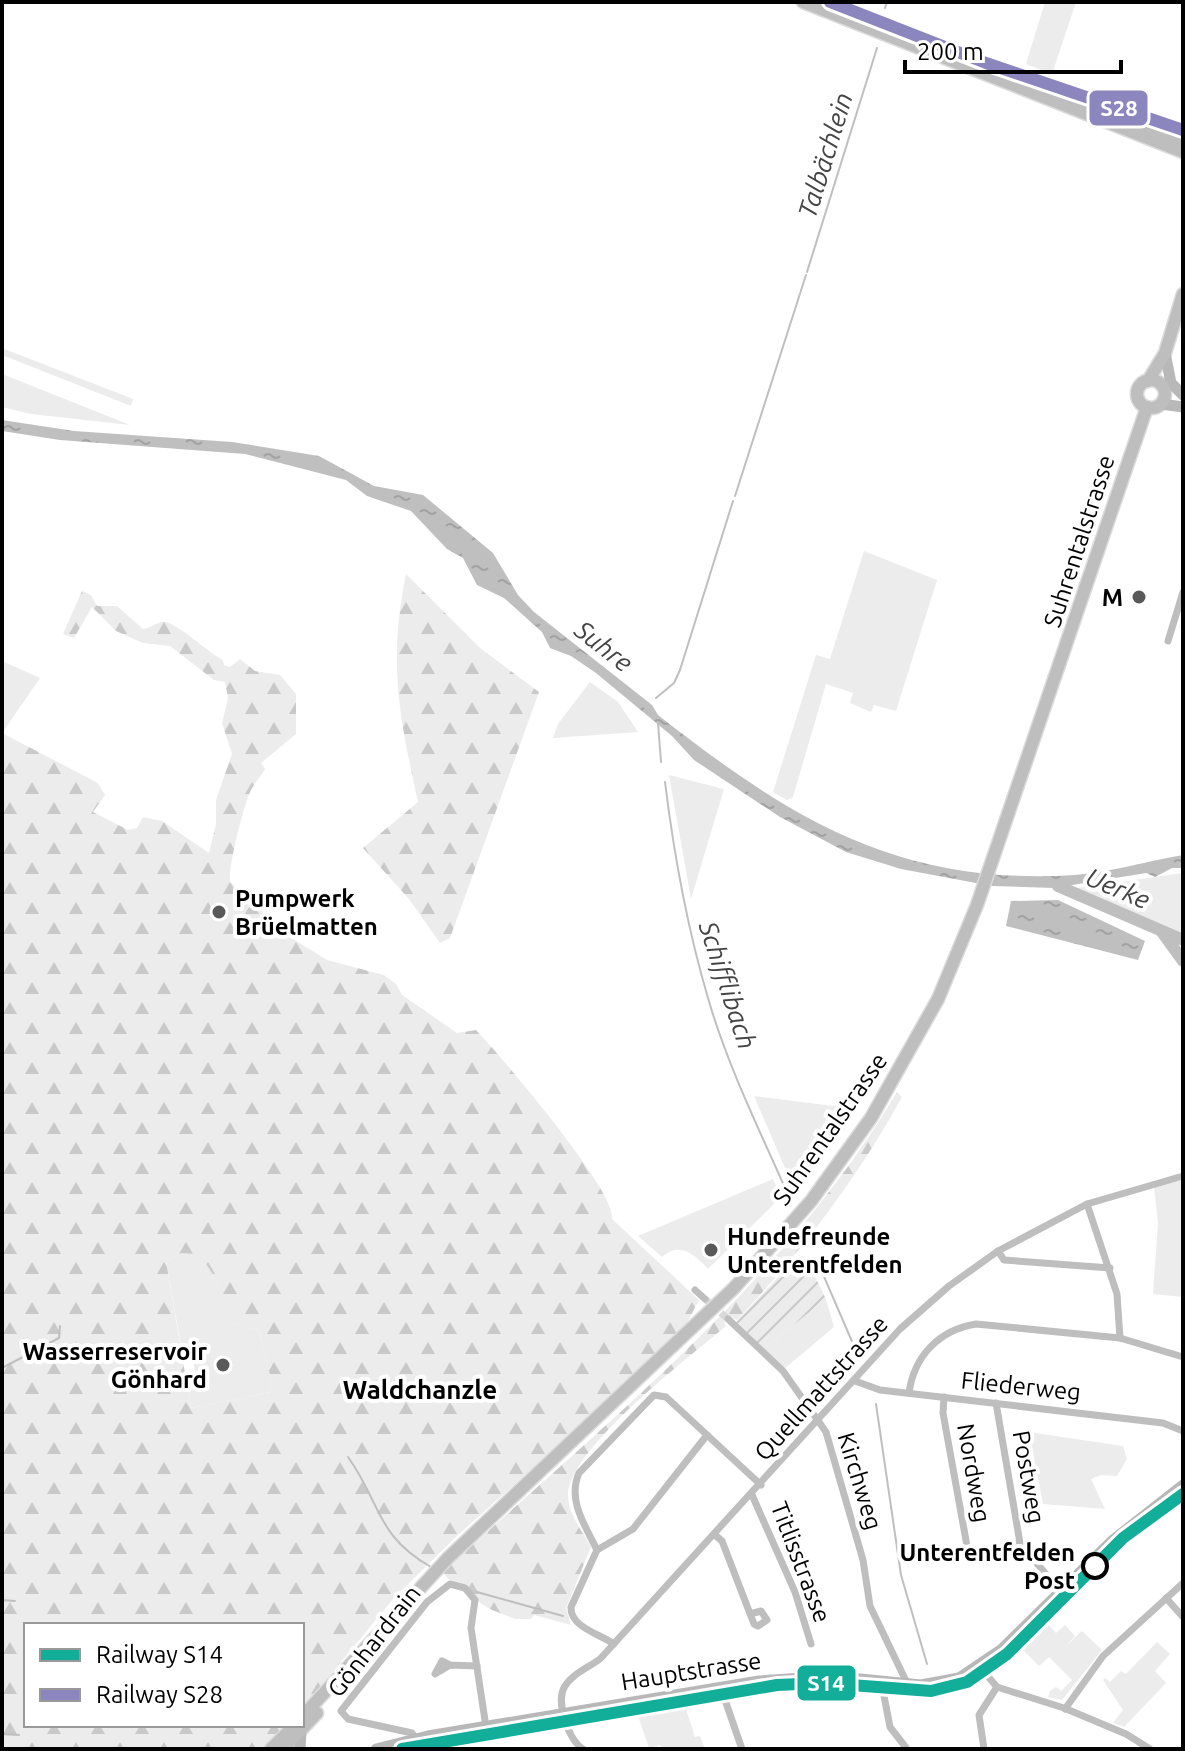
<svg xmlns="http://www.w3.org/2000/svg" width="1185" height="1751" font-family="Ubuntu,sans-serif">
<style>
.green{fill:#ececec}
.forest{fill:url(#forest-firs);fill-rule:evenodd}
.garden{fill:url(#garden-furrows)}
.water{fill:url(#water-ripples)}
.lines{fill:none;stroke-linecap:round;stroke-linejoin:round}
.stream{stroke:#bfbfbf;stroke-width:2}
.river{stroke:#bfbfbf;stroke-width:12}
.minor-tunnel{stroke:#d9d9d9;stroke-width:7;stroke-dasharray:7 3.5;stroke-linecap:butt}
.primary-casing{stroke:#dbdbdb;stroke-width:15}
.minor{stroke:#bebebe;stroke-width:7}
.secondary{stroke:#b8b8b8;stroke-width:11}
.primary{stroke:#bebebe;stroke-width:12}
.rail-1-casing{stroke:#fff;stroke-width:18}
.rail-2-casing{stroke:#fff;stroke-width:18}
.rail-1{stroke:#13ae99;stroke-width:12}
.rail-2{stroke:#8c86bf;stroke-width:12}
.poi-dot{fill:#595959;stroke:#fff;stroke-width:3}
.stop-dot{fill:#fff;stroke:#000;stroke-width:4}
.labels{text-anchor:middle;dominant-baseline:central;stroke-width:8;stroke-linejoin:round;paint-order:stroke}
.street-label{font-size:24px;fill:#000;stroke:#fff}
.poi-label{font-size:24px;font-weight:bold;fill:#000;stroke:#fff;text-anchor:end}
.stop-label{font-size:24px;font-weight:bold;fill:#000;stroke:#fff;text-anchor:end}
.water-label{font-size:26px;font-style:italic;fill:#444;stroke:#fff}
.neighbourhood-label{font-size:26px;font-weight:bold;fill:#000;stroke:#fff}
.line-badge{stroke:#fff;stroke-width:3}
.badge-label{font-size:22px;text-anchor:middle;font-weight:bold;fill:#fff}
</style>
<defs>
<pattern id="forest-firs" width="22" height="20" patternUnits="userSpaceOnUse" patternTransform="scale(2)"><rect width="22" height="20" fill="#ececec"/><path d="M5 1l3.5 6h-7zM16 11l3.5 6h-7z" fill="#c9c9c9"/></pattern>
<pattern id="garden-furrows" width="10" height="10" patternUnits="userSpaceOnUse" patternTransform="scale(2)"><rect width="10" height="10" fill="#ececec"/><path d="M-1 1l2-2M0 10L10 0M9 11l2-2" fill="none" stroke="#c9c9c9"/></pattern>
<pattern id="water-ripples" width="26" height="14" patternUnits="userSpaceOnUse" patternTransform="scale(2)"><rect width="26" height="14" fill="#bfbfbf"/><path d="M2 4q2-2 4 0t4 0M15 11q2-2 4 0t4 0" fill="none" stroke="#a2a2a2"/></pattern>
</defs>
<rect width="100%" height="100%" fill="#fff"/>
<g class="green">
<path d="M1045,2H1076L1052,74L1026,64Z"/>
<path d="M2,348L133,399L131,406L2,355Z"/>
<path d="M2,374L130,425L31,414L2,407Z"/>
<path d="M864,551L937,580L896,711L874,705L871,712L850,703L853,693L826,684L793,797L787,800L773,792L816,655L830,659Z"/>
<path d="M2,661L40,678L2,733Z"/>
<path d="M590,682L618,702L638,732L553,738L558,724Z"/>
<path d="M669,775L724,789L691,899Z"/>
<path d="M1183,873V935L1077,888Z"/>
<path d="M754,1096L858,1109L838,1139L794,1189Z"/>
<path d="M773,1179L781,1197L708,1269C694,1254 680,1241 662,1257L638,1236Z"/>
<path d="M1183,1180V1297L1153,1294L1158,1223L1154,1187Z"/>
<path d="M181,1253H197C217,1274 223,1293 228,1321L259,1330L272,1383L270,1392L191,1408L186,1379L195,1373L193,1358L183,1357L166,1261Z"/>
<path d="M826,1299L834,1327L784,1369L763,1349Z"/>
<path d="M1029,1432L1123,1446L1127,1459L1117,1476L1101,1475L1091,1479L1105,1509L1043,1504Z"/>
<path d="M1045,1621L1056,1633L1065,1625L1075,1636L1067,1645L1082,1631L1102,1650L1062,1700L1048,1697L1050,1691L1056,1687L1061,1691L1072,1680L1049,1657L1039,1666L1020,1647Z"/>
<path d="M1157,1642L1170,1654L1155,1671L1166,1683L1124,1727L1113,1723L1123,1710L1103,1680L1105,1678L1110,1682L1121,1671L1126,1674Z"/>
<path d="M685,1706L695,1737L700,1736L705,1749H663L660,1745L649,1748L637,1713Z"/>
</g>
<g class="forest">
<path d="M406,574L480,648L539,692L450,938L440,943L409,899L363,848L418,802C399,715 388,664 406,574Z"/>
<path d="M82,591L91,595L97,606H117L143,629C150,628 155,624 161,622C174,619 208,653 223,660L224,665L230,667L240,659L255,671L280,675L296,694V734L261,763L265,769C261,777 255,782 251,790C244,804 228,866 230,882L290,937L327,960L384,975L396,984L402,995L457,1033L476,1030C499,1054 618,1193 612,1219L699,1300L688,1321L617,1393L458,1535L394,1598L302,1709V1625H26V1725H287L264,1749H2V733L98,783L105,795L93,812L128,830L137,828L143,817L162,821L209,853L216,824V800L232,754L222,723L228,698L225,682L214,680L170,646L143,643L116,631L92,607L74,638L63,634ZM181,1253L197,1254C217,1274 223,1293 227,1321L259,1330L272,1383L270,1392L191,1408L166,1261Z"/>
<path d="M897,1092L902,1097C857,1179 801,1252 737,1320L730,1317L724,1323L726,1326C690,1357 566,1450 568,1497C569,1515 583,1532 591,1547L566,1608L571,1625L534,1615L531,1619H515L492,1610L480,1603L467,1585L448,1579L443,1572C604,1424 784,1283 897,1092Z"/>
</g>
<path class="garden" d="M799,1255L806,1258L826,1299L763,1349L735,1323Z"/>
<g class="water">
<path d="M2,420L74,431L232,442L319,456L374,486L423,495L493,553L518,595L534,612L652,705L658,715C791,819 898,886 1075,875C1111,872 1147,861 1183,855V868H1172L1155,877L1146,873L1054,888L992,886L901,869L846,852L780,817L694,760L672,736L596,673L571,656L550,648L542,632L504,598L477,585L463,558L447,549L411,511L367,496L346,480L245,454L60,440L2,431Z"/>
<path d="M1058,900L1145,941L1138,960L1006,926L1011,901Z"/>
</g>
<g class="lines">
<g class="stream">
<path d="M885,8L887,2"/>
<path d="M807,272L877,48"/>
<path d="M735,496L806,275"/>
<path d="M656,698L674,683L680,670L733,501"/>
<path d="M658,723L661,762"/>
<path d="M665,782C674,855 687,927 708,998C727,1064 758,1127 786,1190"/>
<path d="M816,1258L860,1360"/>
<path d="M2,1368L59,1338L60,1326"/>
<path d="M876,1404L901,1575L927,1664"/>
<path d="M348,1457C381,1503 376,1536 431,1567"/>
<path d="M477,1592L563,1616"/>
<path d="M2,1600L15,1601"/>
<path d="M2,1734L19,1735"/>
</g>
<g class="river">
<path d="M1058,886L1183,940"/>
<path d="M1162,932L1183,961"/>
</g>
<path class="minor-tunnel" d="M705,1299L728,1319"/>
<defs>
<g id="primary">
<path d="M803,2L1183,152"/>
<path d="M1072,103L1183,140"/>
<circle cx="1151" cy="394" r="14"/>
<path d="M1148,381L1165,353L1183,294"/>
<path d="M302,1717L448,1558L734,1288L811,1201L871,1118L938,999L977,905L1147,407"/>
<path d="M271,1749L295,1725"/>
<path d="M283,1749L317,1713"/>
</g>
</defs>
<use href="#primary" class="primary-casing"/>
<g class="minor">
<path d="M1168,641L1183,592"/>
<path d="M1087,1204L1117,1294L1120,1338"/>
<path d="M998,1251L1004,1260L1110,1268"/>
<path d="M695,1290L705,1299"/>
<path d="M728,1319L783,1371L826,1432L863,1560L870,1606L907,1683"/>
<path d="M855,1381L880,1390L1163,1423L1183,1431"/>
<path d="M909,1393C914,1356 939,1330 976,1324L1120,1338L1183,1357"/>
<path d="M944,1397L943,1413L967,1546L973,1552L1020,1543"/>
<path d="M996,1403L1020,1543L1060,1591"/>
<path d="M752,1495L795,1592L811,1644"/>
<path d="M715,1535L722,1541L754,1624L758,1626L767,1620L761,1611L750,1614"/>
<path d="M597,1550C585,1525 567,1500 579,1473L654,1395L666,1397L761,1485"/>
<path d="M934,1556L973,1552"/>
<path d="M1166,1598L1183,1617"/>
<path d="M614,1644C600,1634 570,1627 571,1607L597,1550L633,1529L707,1435"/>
<path d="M450,1665L442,1661L435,1674L450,1665L477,1666"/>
<path d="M980,1667L997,1687L1064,1708L1126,1734L1150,1749"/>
<path d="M884,1696L890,1727L907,1749"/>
<path d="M725,1700L742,1749"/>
<path d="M1065,1709L1103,1656L1183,1583"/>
<path d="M416,1739L412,1733L348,1719L341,1711L427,1602L450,1584L465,1588L475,1600L471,1628L486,1727"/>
<path d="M436,1745L439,1749"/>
<path d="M583,1749C568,1740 555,1701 565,1686C572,1674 589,1667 600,1659L900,1329L949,1286L998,1251L1087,1204L1183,1176"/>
<path d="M984,1749L979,1715L997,1687"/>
</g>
<g class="secondary">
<path d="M1165,353L1171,383L1183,395"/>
<path d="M1161,404L1183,407"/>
<path d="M300,1749L301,1731"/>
<path d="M376,1749L428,1736L759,1681L830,1676L921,1685L959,1678L1002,1649L1113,1540L1183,1485"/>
</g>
<use href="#primary" class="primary"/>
<defs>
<path id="rail-1" d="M402,1749L777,1685L824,1683L931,1691L967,1682L1007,1654L1123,1538L1183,1494"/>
<path id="rail-2" d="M830,2L986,63L1183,130"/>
</defs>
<use href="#rail-1" class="rail-1-casing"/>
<use href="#rail-2" class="rail-2-casing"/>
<use href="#rail-1" class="rail-1"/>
<use href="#rail-2" class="rail-2"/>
</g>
<g class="poi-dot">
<circle cx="1139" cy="597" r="8"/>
<circle cx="219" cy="912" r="8"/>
<circle cx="711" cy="1250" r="8"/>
<circle cx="223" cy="1365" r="8"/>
</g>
<circle class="stop-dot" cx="1095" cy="1566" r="12"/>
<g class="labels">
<g class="street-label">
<text transform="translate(1079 541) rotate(-72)">Suhrentalstrasse</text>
<text transform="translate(830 1129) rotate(-55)">Suhrentalstrasse</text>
<text transform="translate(1021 1386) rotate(6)">Fliederweg</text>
<text transform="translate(821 1388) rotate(-48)">Quellmattstrasse</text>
<text transform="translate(974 1473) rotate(80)">Nordweg</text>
<text transform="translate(1029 1477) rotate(80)">Postweg</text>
<text transform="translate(860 1481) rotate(73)">Kirchweg</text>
<text transform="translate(801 1562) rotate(69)">Titlisstrasse</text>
<text transform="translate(374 1641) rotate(-52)">Gönhardrain</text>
<text transform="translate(691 1671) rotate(-9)">Hauptstrasse</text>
</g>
<g class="poi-label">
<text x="1123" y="597">M</text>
<text x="235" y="898" text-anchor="start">Pumpwerk<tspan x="235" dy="28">Brüelmatten</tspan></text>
<text x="727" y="1236" text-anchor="start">Hundefreunde<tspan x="727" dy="28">Unterentfelden</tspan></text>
<text x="207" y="1351">Wasserreservoir<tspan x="207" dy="28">Gönhard</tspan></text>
</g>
<g class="stop-label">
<text x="1075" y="1552">Unterentfelden<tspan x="1075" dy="28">Post</tspan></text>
</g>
<g class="water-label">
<text transform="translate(825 155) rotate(-73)">Talbächlein</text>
<text transform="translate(604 646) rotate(38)">Suhre</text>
<text transform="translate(1118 888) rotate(23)">Uerke</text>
<text transform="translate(728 985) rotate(72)">Schifflibach</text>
</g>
<g class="neighbourhood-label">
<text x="420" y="1389">Waldchanzle</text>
</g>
</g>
<g class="line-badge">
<rect x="1088" y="89" width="61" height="38" rx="8" fill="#8c86bf"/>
<rect x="796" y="1664" width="61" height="38" rx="8" fill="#13ae99"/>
</g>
<g class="badge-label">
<text x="1119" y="116">S28</text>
<text x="826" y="1691">S14</text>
</g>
<rect width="1185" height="1751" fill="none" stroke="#000000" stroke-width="8"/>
<rect x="24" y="1623" width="280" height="104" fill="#ffffff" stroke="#999999" stroke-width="2"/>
<rect x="40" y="1649" width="40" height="12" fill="#13ae99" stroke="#999999" stroke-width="2"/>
<text x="96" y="1663" font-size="24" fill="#000000">Railway S14</text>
<rect x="40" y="1689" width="40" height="12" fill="#8c86bf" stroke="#999999" stroke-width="2"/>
<text x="96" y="1703" font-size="24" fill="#000000">Railway S28</text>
<path d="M905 60v12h216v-12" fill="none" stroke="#000000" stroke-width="4"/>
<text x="917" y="60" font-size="24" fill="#000000" stroke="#ffffff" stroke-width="6" paint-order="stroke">200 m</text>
</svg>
